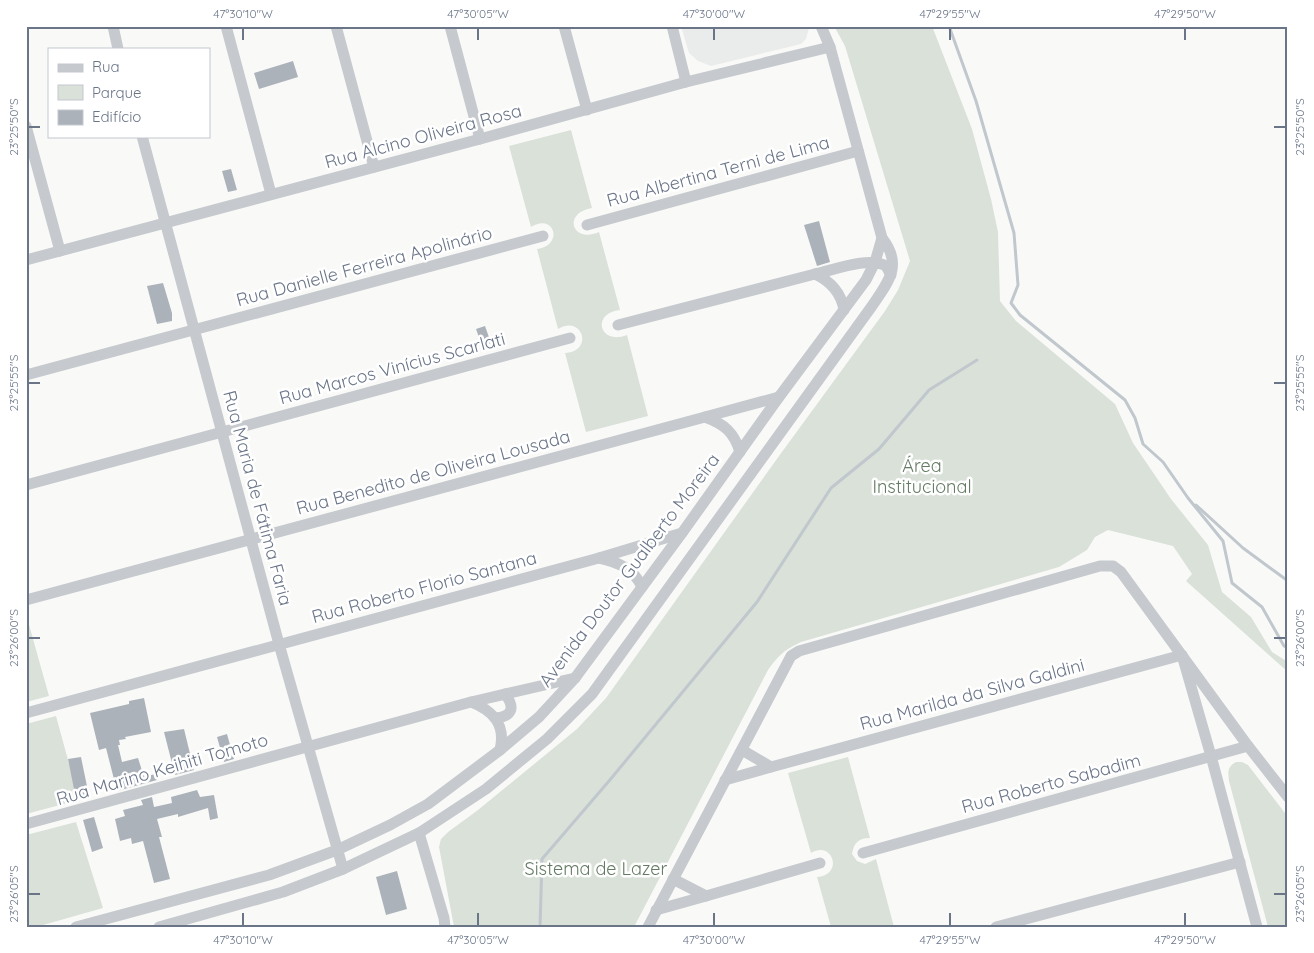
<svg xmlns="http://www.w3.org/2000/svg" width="1314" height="953" font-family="Quicksand,sans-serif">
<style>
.built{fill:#eaebeb}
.green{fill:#dae1d9}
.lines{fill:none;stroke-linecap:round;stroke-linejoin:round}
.stream{stroke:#c0c7cd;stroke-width:3}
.building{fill:#acb2ba}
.minor{stroke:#c6c9cd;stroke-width:11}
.ticks{fill:none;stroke:#6a7588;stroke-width:2}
.labels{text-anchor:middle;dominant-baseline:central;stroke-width:5;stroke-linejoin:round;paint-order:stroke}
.street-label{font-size:18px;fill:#6a7588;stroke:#fff}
.park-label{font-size:18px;fill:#657a64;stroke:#fff}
.neatline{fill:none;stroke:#6a7588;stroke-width:2}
.ticks-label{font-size:12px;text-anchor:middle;fill:#6a7588}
</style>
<rect width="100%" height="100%" fill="#f9faf8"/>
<path class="built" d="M681,26H809V28L806,39L801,44L711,66L698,61L689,53Z"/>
<g class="green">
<path d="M834,26H932L972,129L991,199L998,232L1000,301L1016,321L1115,404L1133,443L1171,499L1208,545L1222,592L1251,617L1272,652L1288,662V672L1186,581L1192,574L1173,546L1108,530L1095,537L1087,550L1059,567L801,642C784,650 779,655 768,670L634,927H454L439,847L441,839L448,832L478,810L577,729L606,698L779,456L885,311L898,290L910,261L845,46Z"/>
<path d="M571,130L592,208C562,213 572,244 599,232L620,310C591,313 599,346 627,335L648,416L586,432L565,353C594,352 583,314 558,329L537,249C564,246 555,212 531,227L509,146Z"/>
<path d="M26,614L49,696L26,702Z"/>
<path d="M56,716L79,800L26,814V724Z"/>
<path d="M848,757L870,838C858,838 854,843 852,854L857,861L865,864L876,859L894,927H831L817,877C844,875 833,840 811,853L788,773Z"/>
<path d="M1236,762H1242L1248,765L1288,817V927H1268L1229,781C1228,772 1227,767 1236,762Z"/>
<path d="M76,822L103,908L36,927H26V835Z"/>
</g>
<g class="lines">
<g class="stream">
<path d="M949,26L976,101L1014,233L1018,285L1011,303L1020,315L1125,400L1135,418L1143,444L1163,462L1188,498L1223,541L1232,583L1262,607L1284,646L1288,648"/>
<path d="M1196,505L1243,548L1288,581"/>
<path d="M540,927L542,859L609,781L757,602L831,488L879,449L929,390L977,360"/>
</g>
</g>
<g class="building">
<path d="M293,61L298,77L259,89L254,73Z"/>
<path d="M231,169L237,190L228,192L222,171Z"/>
<path d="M819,221L830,262L817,266L804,225Z"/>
<path d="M163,283L172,313V321L157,324L147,286Z"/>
<path d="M485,326L491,343L482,346L476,329Z"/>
<path d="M144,698L151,732L125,737L126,739L119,740L120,745H118L122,762L138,758L144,777L155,774L157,780L117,791L106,748L99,750L90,713L129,704V701Z"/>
<path d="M184,729L194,770L175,775L164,732Z"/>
<path d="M227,734L234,759L224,762L217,737Z"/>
<path d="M81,757L89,796L76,799L68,759Z"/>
<path d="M197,790L200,797L214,795L218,818L210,820L208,808L178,817V814L157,819L162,837H159L170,879L154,883L143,841L132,844L131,838L120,841L115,819L125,816L123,810L143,805L141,800L152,797L154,807L172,803L171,797Z"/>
<path d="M94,817L103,848L92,852L83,820Z"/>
<path d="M397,871L407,909L386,915L376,877Z"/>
</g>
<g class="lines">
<g class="minor">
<path d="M113,26L118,49"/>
<path d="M226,26L271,194"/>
<path d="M336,26L374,167"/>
<path d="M450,26L480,139"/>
<path d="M564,26L587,110"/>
<path d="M672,26L686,82"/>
<path d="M26,126L60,251"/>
<path d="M142,136L279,644L343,869"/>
<path d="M587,225L858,151"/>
<path d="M26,260L480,139L686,82L830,47"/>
<path d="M844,310C841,292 830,281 815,274C834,270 868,256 886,266L891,275"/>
<path d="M618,325L815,274"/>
<path d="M26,375L543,236"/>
<path d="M740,452C734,432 724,424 705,417L779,397"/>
<path d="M26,485L570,338"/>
<path d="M642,587C634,569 618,562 599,558L682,533"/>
<path d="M26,600L705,417"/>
<path d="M471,702C494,711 506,725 500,750"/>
<path d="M26,713L599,558"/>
<path d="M496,718C513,716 515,707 505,694"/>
<path d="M771,767L1182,655L1211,756L1257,927"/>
<path d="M725,780L771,767L742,750"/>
<path d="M26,824L471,702L575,678"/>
<path d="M419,833L444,918L445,927"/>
<path d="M863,853L1248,746"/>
<path d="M706,896L820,863"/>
<path d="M656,910L706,896L673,879"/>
<path d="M76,927L269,875L337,850L390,825L428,804L500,750L539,717L575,678L682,533L779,397L866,280L875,262L882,238"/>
<path d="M159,927L283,892L343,869L419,833L486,789L547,739L592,694L872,306C889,281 903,265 882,238L830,47L821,26"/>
<path d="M648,927L791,656L799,651L1100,566H1113L1121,572L1248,746L1288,797"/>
<path d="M996,927L1240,862"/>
</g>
</g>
<path class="ticks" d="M243,28V40M478,28V40M714,28V40M950,28V40M1185,28V40M28,127H40M1274,127H1286M28,383H40M1274,383H1286M28,638H40M1274,638H1286M28,894H40M1274,894H1286M243,913V926M478,913V926M714,913V926M950,913V926M1185,913V926"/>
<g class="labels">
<g class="street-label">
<text transform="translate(423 136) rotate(-15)">Rua Alcino Oliveira Rosa</text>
<text transform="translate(718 171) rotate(-15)">Rua Albertina Terni de Lima</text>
<text transform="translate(364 266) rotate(-15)">Rua Danielle Ferreira Apolinário</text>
<text transform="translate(392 368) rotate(-15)">Rua Marcos Vinícius Scarlati</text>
<text transform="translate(433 472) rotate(-15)">Rua Benedito de Oliveira Lousada</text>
<text transform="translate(258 498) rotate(75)">Rua Maria de Fátima Faria</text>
<text transform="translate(629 570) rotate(-53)">Avenida Doutor Gualberto Moreira</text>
<text transform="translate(424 587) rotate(-15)">Rua Roberto Florio Santana</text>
<text transform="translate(972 694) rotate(-15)">Rua Marilda da Silva Galdini</text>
<text transform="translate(162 769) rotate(-16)">Rua Marino Keihiti Tomoto</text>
<text transform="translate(1051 783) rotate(-15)">Rua Roberto Sabadim</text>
</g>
<g class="park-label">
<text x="922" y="465">Área<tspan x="922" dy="21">Institucional</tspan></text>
<text x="596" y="868">Sistema de Lazer</text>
</g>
</g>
<rect width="1314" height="953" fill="none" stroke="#ffffff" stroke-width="55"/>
<rect x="48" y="48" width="162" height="90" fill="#ffffff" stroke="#c3c8cf"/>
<rect x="58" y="64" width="25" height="8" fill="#c6c9cd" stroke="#c3c8cf"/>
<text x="92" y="72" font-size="15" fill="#6a7588">Rua</text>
<rect x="58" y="85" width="25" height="15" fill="#dae1d9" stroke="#c3c8cf"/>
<text x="92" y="98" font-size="15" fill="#6a7588">Parque</text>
<rect x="58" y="110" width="25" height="15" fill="#acb2ba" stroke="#c3c8cf"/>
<text x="92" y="122" font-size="15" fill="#6a7588">Edifício</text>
<rect x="28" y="28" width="1258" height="898" class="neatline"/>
<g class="ticks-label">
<text x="243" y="18">47°30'10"W</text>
<text x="478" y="18">47°30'05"W</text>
<text x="714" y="18">47°30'00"W</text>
<text x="950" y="18">47°29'55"W</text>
<text x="1185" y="18">47°29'50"W</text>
<text transform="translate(14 127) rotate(-90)" y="4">23°25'50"S</text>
<text transform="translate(1300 127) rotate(-90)" y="4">23°25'50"S</text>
<text transform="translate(14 383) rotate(-90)" y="4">23°25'55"S</text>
<text transform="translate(1300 383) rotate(-90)" y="4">23°25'55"S</text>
<text transform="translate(14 638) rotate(-90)" y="4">23°26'00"S</text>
<text transform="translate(1300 638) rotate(-90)" y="4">23°26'00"S</text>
<text transform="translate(14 894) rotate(-90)" y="4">23°26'05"S</text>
<text transform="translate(1300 894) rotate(-90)" y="4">23°26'05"S</text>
<text x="243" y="944">47°30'10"W</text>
<text x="478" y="944">47°30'05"W</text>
<text x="714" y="944">47°30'00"W</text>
<text x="950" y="944">47°29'55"W</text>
<text x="1185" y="944">47°29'50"W</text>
</g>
</svg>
